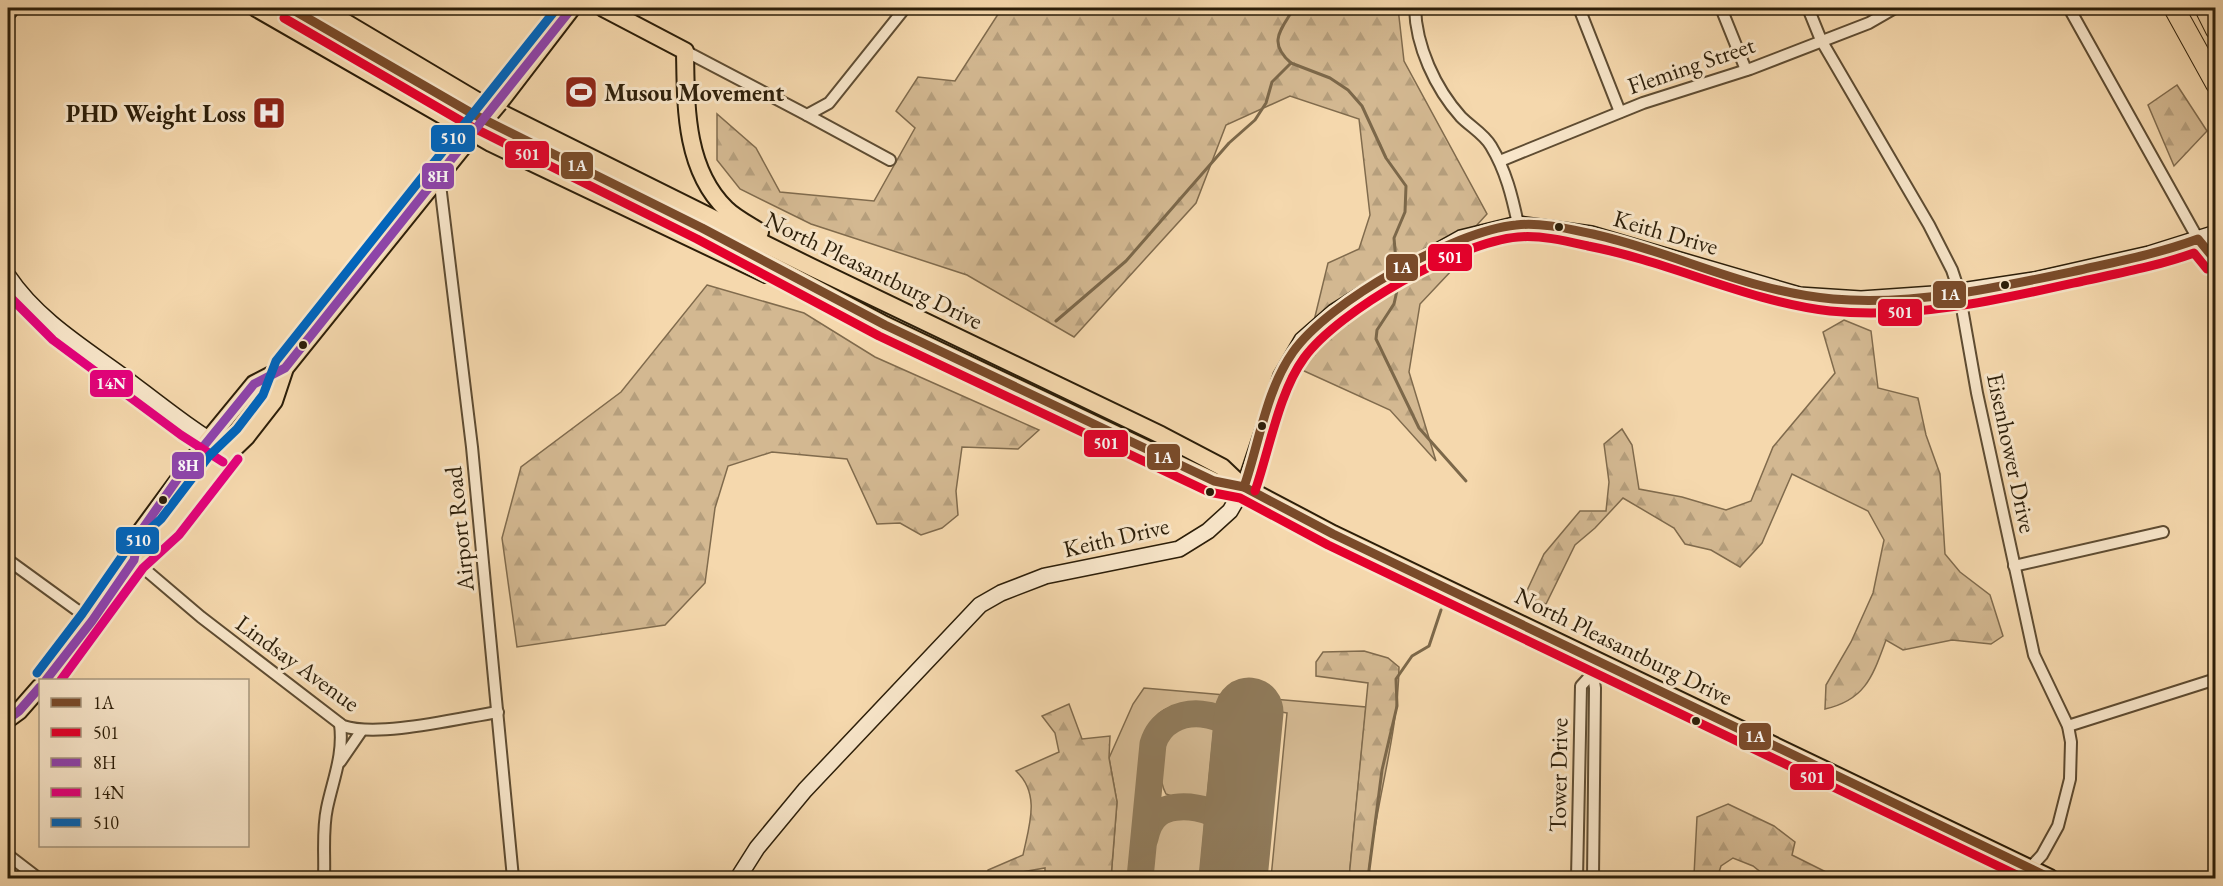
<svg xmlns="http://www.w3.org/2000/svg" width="2223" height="886" font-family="'EB Garamond',serif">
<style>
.grass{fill:#d3b891;stroke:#806b4d;stroke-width:1.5}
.forest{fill:url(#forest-firs);stroke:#806b4d;stroke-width:1.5}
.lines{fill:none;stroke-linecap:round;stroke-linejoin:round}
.stream{stroke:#7c684a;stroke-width:3}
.taxiway{stroke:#907b5b;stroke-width:27}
.runway{stroke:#907b5b;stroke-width:69}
.street-casing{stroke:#5e4c32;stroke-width:14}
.secondary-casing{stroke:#2c1e09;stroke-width:18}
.primary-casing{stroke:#2c1e09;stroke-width:20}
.highway-casing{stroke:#2c1e09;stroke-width:22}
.street{stroke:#f8e6ca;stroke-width:10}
.secondary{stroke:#f8e6ca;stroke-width:15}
.primary{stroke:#f5d8ad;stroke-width:16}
.highway{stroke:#f5d8ad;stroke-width:20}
.primary-bridge-casing{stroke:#2c1e09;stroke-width:20;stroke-linecap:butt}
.primary-bridge{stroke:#f5d8ad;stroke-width:16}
.bus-1-casing{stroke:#f8e6ca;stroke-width:14}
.bus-2-casing{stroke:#f8e6ca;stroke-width:14}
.bus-3-casing{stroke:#f8e6ca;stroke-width:14}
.bus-4-casing{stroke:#f8e6ca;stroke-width:14}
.bus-5-casing{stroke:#f8e6ca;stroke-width:14}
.bus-1{stroke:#7a4b2a;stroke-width:9}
.bus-2{stroke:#e4002b;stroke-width:9}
.bus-3{stroke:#8e44ad;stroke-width:9}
.bus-4{stroke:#e5007d;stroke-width:9}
.bus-5{stroke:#0065bd;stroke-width:9}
.bus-dot{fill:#2c1e09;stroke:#f8e6ca;stroke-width:2}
.labels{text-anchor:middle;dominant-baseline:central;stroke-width:6;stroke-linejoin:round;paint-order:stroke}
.street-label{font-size:24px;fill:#2c1e09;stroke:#f8e6ca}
.poi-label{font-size:24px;font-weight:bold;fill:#2c1e09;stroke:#f8e6ca;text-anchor:start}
.line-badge{stroke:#f8e6ca;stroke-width:2}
.badge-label{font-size:16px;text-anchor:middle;font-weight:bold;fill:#fff}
</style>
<defs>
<pattern id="forest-firs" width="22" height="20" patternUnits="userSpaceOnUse" patternTransform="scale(1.5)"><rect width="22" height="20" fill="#d3b891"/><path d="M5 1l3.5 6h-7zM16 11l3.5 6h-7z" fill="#b59e7c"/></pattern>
</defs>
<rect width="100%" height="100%" fill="#f5d8ad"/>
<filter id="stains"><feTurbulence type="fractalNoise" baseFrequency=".00333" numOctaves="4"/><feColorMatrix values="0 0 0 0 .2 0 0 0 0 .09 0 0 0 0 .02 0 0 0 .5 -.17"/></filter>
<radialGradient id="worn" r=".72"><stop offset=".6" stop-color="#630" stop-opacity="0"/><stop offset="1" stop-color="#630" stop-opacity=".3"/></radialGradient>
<g class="grass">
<path d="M1144,688L1366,707L1349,878H1271L1287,713C1259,710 1187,697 1164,710C1155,715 1151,723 1146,731L1132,878H1111L1117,802L1109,758L1133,704Z"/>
<path d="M1187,724L1214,728L1207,799L1183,800L1166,794C1158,779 1157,740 1173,729C1177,726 1183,725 1187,724Z"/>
<path d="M1179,816L1205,820L1200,878H1150L1157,828L1170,818Z"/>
</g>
<g class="forest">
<path d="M1002,8H1398L1404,61L1487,214L1467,236L1452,270L1420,304L1409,372L1436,461L1390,410L1302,370L1328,263L1359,249L1370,215L1359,119L1290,96L1226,125L1196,203L1074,337L967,275L811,224L740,189L717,160V114L756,148L780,192L874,201L915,128L896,111L918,77L955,81Z"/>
<path d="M2177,85L2207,131L2174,166L2148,105Z"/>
<path d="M707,285L804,313L875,357L1039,430L1018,449L962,447L956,491L958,515L942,528L921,535L900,523L877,524L847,459L772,452L728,466L715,508L705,583L665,625L517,647L502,538L521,467L621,392Z"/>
<path d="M1844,320L1871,331L1878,388L1918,398L1926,435L1940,474L1945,554L1960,572L1990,595L2003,636L1991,644L1952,640L1903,650L1886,640C1873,675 1866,700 1825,709L1826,685L1851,642L1873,593L1884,540L1868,511L1792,474L1762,543L1740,567L1711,550L1685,544L1674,528L1623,498L1595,528L1575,545L1546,604L1524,597L1544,554L1580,511H1606L1609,482L1604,444L1622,429L1632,445L1639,489L1682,497L1726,510L1751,501L1773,447L1835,373L1823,332Z"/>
<path d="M1364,651L1388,658L1399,667C1398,738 1374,808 1368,878H1349L1368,683L1316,676V662L1323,652Z"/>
<path d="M1069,704L1082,739L1110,736L1109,758L1117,802L1111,878H1045V868L988,878V870L1023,855C1029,826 1041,794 1016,771L1059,752L1055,733L1042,716Z"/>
<path d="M1728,804L1774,826L1795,842L1792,855L1826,872L1825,878H1768L1753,866L1733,858L1721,866L1717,878H1674L1694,875L1697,817Z"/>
</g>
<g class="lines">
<g class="stream">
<path d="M1291,63L1330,78L1348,90L1362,106L1386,158L1406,186L1405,212L1394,238L1396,261"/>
<path d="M1398,286L1394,304L1377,330L1376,339L1419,428L1466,481"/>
<path d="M1056,321L1126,261L1229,143L1255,120L1266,103L1272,82L1291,63C1267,42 1281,30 1294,8"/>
<path d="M1368,878L1382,770L1397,706L1396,679L1412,656L1429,646L1441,610"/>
</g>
<g class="taxiway">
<path d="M1145,838C1147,829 1150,820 1158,814C1176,800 1218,808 1231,826C1235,833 1235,841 1236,849"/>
<path d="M1140,878L1153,744C1166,699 1239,707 1245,751"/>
</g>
<path class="runway" d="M1233,878L1249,712"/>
<defs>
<g id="street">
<path d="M1415,8C1416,46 1435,88 1461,117C1471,127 1484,134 1491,146C1506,171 1512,196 1518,224"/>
<path d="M1579,8L1620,112"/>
<path d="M1721,8L1746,70"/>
<path d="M1808,8L1821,40L1929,225L1952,270L1959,291L1977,393L2034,655L2068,726L2071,742L2070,779L2058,826L2042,855L2029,869L2010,878"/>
<path d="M2069,8L2198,239"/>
<path d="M685,51L807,115L829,103L905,8"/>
<path d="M807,115L890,160"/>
<path d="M1500,161L1643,103L1750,69L1869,23L1895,8"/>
<path d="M439,176L472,447L513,878"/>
<path d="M8,560L92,621"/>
<path d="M134,560L201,617L343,726C379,738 459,718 498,712"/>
<path d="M2014,566L2163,532"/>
<path d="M1590,656L1595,688L1593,878"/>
<path d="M2068,726L2216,679"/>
<path d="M340,762L362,730"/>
<path d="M8,855L38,878"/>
<path d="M324,878C325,855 322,831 327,808C333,779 344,755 340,724"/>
<path d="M1577,878L1581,686L1591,675"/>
</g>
<g id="secondary">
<path d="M8,13L12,8"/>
<path d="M2198,239L2216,262"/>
<path d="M8,276C36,318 81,346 121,375C157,402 191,430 229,452"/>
<path d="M738,878L757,848L805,790L980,605L1001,593L1045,576L1179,549L1208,531L1230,511L1244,487L1281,376L1302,340L1334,312L1382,282L1461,238L1518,224L1591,234L1799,295L1861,299L1948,293L2034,280L2149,254L2216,233"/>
</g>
<g id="primary">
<path d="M256,8L491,143L766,274"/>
<path d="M290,8L473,114L702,228L885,325L1214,481L1244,487L1333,534L2050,878"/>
<path d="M321,8L479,102L813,268L1161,435L1222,467L1243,487"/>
<path d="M603,8L685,51C686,104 684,168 726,209C735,218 749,225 760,232"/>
<path d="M499,103L572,8"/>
<path d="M134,560L139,534L208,440L254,384L285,368"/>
<path d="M46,680L92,621L134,560L170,527L218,464L246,437L274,401L285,368L478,128"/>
<path d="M8,719L19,711L40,687"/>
</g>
<g id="highway">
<path d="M2174,8L2216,84"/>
<path d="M2205,8L2216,30"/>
</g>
</defs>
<use href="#street" class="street-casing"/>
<use href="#secondary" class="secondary-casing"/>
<use href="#primary" class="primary-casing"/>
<use href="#highway" class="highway-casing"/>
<use href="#street" class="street"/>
<use href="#secondary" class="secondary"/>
<use href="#primary" class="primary"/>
<use href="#highway" class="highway"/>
<defs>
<path id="primary-bridge" d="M478,128L499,103"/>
</defs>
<use href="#primary-bridge" class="primary-bridge-casing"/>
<use href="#primary-bridge" class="primary-bridge"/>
<defs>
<g id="bus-1">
<path d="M290,8L473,114L702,228L885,325L1214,481L1244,487L1333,534L2050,878"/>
<path d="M1244,487C1259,444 1266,390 1293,352C1329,301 1454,231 1516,225C1541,222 1569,229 1593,234C1674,252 1749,292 1833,299C1915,306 2000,287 2080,270C2120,261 2160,253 2198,239L2216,261"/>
</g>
<g id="bus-2">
<path d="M284,18L468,125L697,239L879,336L1209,492L1240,498L1328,545L2023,878"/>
<path d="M1255,491C1269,451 1279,392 1304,358C1339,310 1459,242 1518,237C1541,235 1566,241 1588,246C1671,262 1746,301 1830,311C1913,320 2002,299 2083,281C2120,273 2158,266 2194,253L2207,269"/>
</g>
<g id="bus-3">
<path d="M46,680L92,621L134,560L139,534L181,474L254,384L285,368L572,8"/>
<path d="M8,719L19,711L40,687"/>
</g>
<g id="bus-4">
<path d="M8,295L53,340L181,435L223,462"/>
<path d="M61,680L143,568L179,535L238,459"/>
</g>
<path id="bus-5" d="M37,673L82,614L125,552L161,519L209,456L237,429L263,395L276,361L557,8"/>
</defs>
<use href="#bus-1" class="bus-1-casing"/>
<use href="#bus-2" class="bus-2-casing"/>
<use href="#bus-3" class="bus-3-casing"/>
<use href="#bus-4" class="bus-4-casing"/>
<use href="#bus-5" class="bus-5-casing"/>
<use href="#bus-1" class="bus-1"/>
<use href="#bus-2" class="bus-2"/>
<use href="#bus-3" class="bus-3"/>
<use href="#bus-4" class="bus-4"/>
<use href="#bus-5" class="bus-5"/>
</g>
<defs>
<symbol id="stadium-square" viewBox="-11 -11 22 22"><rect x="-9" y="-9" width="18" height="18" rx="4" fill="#8f2418" stroke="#f8e6ca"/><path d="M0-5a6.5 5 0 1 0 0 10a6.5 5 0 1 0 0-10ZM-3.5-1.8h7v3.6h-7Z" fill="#fff"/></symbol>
<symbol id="hospital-square" viewBox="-11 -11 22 22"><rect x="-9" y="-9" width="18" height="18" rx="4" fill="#8f2418" stroke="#f8e6ca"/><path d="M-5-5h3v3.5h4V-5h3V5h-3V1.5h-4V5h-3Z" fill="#fff"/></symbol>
</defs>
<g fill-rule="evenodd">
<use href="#stadium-square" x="562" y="73" width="38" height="38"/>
<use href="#hospital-square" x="250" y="94" width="38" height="38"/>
</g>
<g class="bus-dot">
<circle cx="1559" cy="227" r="5"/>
<circle cx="2005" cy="285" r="5"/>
<circle cx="303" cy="345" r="5"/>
<circle cx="1262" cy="426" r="5"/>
<circle cx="1210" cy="492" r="5"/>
<circle cx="163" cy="500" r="5"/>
<circle cx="1696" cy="721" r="5"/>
</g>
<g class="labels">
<g class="street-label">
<text transform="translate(1691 65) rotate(-19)">Fleming Street</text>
<text transform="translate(1666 232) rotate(16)">Keith Drive</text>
<text transform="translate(874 270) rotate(26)">North Pleasantburg Drive</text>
<text transform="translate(2012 453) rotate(78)">Eisenhower Drive</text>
<text transform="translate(459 529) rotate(-96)">Airport Road</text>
<text transform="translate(1116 537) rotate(-13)">Keith Drive</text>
<text transform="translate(1624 646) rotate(26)">North Pleasantburg Drive</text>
<text transform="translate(298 663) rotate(36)">Lindsay Avenue</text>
<text transform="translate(1558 775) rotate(-89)">Tower Drive</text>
</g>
<g class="poi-label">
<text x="604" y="92">Musou Movement</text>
<text x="246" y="113" text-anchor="end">PHD Weight Loss</text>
</g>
</g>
<g class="line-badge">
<rect x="430" y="124" width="46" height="29" rx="6" fill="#0065bd"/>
<rect x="504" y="140" width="46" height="29" rx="6" fill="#e4002b"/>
<rect x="560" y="151" width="34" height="29" rx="6" fill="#7a4b2a"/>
<rect x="421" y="162" width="34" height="28" rx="6" fill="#8e44ad"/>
<rect x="1427" y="243" width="46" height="29" rx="6" fill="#e4002b"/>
<rect x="1385" y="253" width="34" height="29" rx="6" fill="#7a4b2a"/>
<rect x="1932" y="280" width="35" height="29" rx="6" fill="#7a4b2a"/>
<rect x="1877" y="298" width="46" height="29" rx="6" fill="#e4002b"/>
<rect x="89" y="369" width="45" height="29" rx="6" fill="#e5007d"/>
<rect x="1083" y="429" width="46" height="29" rx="6" fill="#e4002b"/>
<rect x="1146" y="443" width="35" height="28" rx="6" fill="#7a4b2a"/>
<rect x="171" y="451" width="34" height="29" rx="6" fill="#8e44ad"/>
<rect x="115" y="526" width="45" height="29" rx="6" fill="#0065bd"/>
<rect x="1738" y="722" width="34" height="29" rx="6" fill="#7a4b2a"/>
<rect x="1789" y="763" width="46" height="28" rx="6" fill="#e4002b"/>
</g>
<g class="badge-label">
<text x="453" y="144">510</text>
<text x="527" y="160">501</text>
<text x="577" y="171">1A</text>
<text x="438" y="182">8H</text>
<text x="1450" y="263">501</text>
<text x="1402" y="273">1A</text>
<text x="1950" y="300">1A</text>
<text x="1900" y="318">501</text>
<text x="111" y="389">14N</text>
<text x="1106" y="449">501</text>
<text x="1163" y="463">1A</text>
<text x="188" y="471">8H</text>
<text x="138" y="546">510</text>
<text x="1755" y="742">1A</text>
<text x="1812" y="783">501</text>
</g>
<rect width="2223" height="886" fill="none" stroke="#f5d8ad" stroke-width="30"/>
<rect x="9" y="9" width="2205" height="868" fill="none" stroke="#2c1e09" stroke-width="3"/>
<rect x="15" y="15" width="2193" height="856" fill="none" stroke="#2c1e09" stroke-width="1.5"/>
<rect x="39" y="679" width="210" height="168" fill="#f8e6ca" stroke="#a6967d" stroke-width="1.5"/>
<rect x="51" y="698" width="30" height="9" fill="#7a4b2a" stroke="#a6967d" stroke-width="1.5"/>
<text x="93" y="709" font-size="18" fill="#2c1e09">1A</text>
<rect x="51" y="728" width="30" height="9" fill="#e4002b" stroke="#a6967d" stroke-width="1.5"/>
<text x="93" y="739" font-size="18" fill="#2c1e09">501</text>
<rect x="51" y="758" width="30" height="9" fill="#8e44ad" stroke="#a6967d" stroke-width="1.5"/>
<text x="93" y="769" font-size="18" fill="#2c1e09">8H</text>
<rect x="51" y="788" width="30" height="9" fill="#e5007d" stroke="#a6967d" stroke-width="1.5"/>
<text x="93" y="799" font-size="18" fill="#2c1e09">14N</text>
<rect x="51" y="818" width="30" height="9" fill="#0065bd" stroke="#a6967d" stroke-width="1.5"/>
<text x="93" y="829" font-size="18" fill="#2c1e09">510</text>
<rect width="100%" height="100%" filter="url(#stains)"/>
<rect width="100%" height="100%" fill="url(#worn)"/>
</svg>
